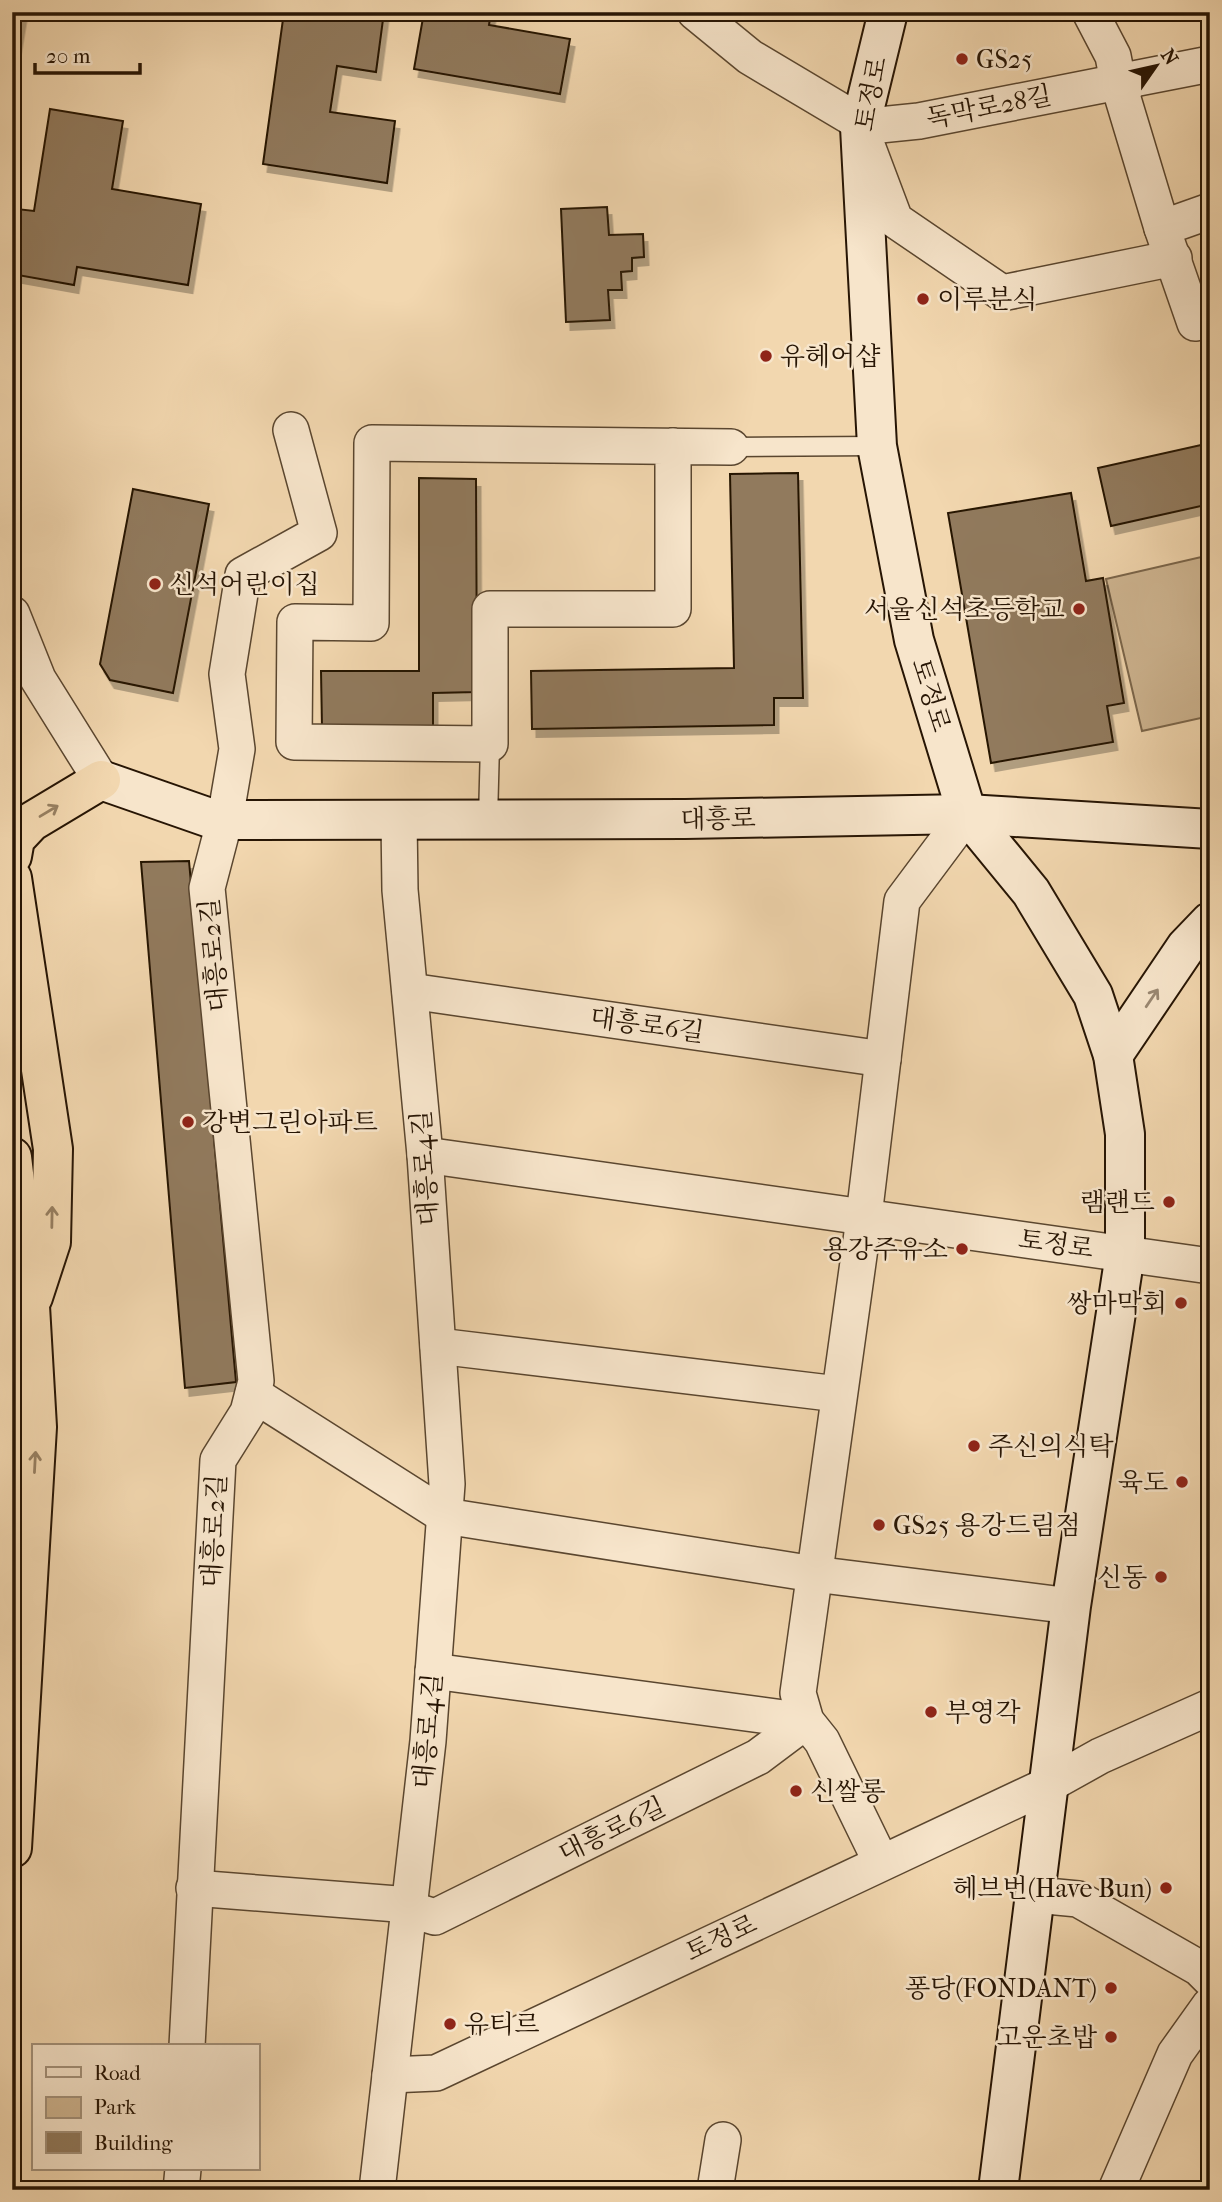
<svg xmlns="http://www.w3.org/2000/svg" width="1222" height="2202" font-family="'IM FELL French Canon','Noto Serif KR',serif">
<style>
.green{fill:#cfb692;stroke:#7b664b;stroke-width:2}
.building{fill:#917a5d;stroke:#271504;stroke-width:2;filter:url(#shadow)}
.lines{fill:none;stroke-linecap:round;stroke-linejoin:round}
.lane-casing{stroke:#5a462f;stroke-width:21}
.street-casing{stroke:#5a462f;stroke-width:38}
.secondary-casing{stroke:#271504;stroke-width:42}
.highway-casing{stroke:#271504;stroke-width:42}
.lane{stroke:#f7e5cb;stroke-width:18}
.street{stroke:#f7e5cb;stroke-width:35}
.secondary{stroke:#f7e5cb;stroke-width:38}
.highway{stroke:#f2d7af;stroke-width:38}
.oneway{stroke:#978062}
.oneway2{stroke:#998771}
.poi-dot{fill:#8f2418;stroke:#f7e5cb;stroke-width:2.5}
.labels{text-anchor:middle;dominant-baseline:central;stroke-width:5;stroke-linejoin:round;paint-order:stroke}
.poi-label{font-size:26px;fill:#271504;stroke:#f7e5cb;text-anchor:start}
.street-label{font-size:26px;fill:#271504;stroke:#f7e5cb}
</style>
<defs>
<filter id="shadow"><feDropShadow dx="4.5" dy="8" stdDeviation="0" flood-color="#0004"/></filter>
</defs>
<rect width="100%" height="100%" fill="#f2d7af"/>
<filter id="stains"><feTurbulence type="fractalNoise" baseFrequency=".00286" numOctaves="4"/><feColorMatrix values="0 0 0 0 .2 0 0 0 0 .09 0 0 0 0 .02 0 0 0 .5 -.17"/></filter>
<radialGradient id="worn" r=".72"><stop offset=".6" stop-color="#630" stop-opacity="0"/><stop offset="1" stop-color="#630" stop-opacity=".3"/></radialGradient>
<path class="green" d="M1210,555V716L1142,731L1106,579Z"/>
<g class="building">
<path d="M12,12H22L15,53H12Z"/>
<path d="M284,12H384L376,72L337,66L330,112L395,121L387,183L263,164Z"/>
<path d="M424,12H491L489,25L570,39L560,94L414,69Z"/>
<path d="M50,109L123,121L112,189L201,204L188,285L77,267L74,285L12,274V239L17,209L34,211Z"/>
<path d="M607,207L609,235L643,234L644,257L632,258V271L621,272L622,290H608L610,320L566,322L561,209Z"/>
<path d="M1210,443V504L1111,526L1098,468Z"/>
<path d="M798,473L803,698H774V725L532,729L531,671L734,668L730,474Z"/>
<path d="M419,478L476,479L477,692L433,693V728H322L321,671H419Z"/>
<path d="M133,489L209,504L173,693L110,680L100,664Z"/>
<path d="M1071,493L1086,581L1103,578L1124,703L1107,706L1113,742L991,763L948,513Z"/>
<path d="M189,861L236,1382L185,1388L141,862Z"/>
</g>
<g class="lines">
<defs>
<g id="lane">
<path d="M731,447L877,446"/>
<path d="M488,819L490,744"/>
</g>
<g id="street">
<path d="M695,12L750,57L861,123"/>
<path d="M1090,12L1113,56L1118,82L1162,228L1195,323L1210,320"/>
<path d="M1162,228L1210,211"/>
<path d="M1174,258L1002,293L895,220L860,127L919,121L1210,64"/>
<path d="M673,446V609H490V744L294,742L295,622L371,623L372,443L731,447"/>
<path d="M12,614L38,679L101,780"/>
<path d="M410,991L883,1059"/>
<path d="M425,1155L1210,1266"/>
<path d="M438,1346L838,1394"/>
<path d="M253,1394L445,1516L814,1574L1071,1606"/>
<path d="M433,1671L806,1721"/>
<path d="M881,1862L822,1741L806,1721L798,1693L861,1241L902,901L967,814"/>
<path d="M194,1888L410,1905"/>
<path d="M1036,1895L1078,1899L1199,1968L1210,1979"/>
<path d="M409,1909L435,1917L758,1757L806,1721"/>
<path d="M187,2046L218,1460L248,1412L256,1381L207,888L225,819L237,749L227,674L243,575L319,533L291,430"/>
<path d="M390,2075L436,2073L1048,1785L1100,1756L1210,1707"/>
<path d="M181,2190L183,2169"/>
<path d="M377,2190L428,1741L447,1484L425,1155L400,890L399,820"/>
<path d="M715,2190L723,2140"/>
<path d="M1116,2190L1175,2054L1210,2005"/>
</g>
<g id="secondary">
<path d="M888,12L860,127L877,446L914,640L967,814L1031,892L1093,995L1113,1055L1125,1134V1254L1071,1606L998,2190"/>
<path d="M101,780L210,818L240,820L685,819L967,814L1210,829"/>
<path d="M1113,1055L1186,947L1210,922"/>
</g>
<g id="highway">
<path d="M12,856L15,839L31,822L101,780"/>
<path d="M12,878L53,1149L51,1242L33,1297"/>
<path d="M12,1157L30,1306L37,1427L12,1848"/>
</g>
</defs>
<use href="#lane" class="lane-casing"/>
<use href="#street" class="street-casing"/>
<use href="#secondary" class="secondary-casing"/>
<use href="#highway" class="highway-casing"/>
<use href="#lane" class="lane"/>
<use href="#street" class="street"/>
<use href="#secondary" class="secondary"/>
<use href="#highway" class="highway"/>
</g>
<defs><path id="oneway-shaft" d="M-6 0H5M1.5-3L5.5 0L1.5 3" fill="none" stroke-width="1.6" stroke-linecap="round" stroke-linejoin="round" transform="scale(1.75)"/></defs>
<g class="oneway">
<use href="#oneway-shaft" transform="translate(49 811) rotate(-31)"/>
<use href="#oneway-shaft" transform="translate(52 1217) rotate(-89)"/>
<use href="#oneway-shaft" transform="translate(35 1462) rotate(-87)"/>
</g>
<use class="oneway2" href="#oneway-shaft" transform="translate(1152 998) rotate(-56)"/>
<g class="poi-dot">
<circle cx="962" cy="59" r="7"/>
<circle cx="923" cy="299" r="7"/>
<circle cx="766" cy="356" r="7"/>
<circle cx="155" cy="584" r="7"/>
<circle cx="1079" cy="609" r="7"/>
<circle cx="188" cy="1122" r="7"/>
<circle cx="1169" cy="1202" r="7"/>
<circle cx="962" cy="1249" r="7"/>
<circle cx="1181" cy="1303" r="7"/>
<circle cx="974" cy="1446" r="7"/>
<circle cx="1182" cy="1482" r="7"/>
<circle cx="879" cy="1525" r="7"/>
<circle cx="1161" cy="1577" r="7"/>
<circle cx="931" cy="1712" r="7"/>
<circle cx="796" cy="1791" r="7"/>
<circle cx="1166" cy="1888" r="7"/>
<circle cx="1111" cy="1988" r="7"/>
<circle cx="450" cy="2024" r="7"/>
<circle cx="1111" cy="2037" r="7"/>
</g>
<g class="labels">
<g class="poi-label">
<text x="976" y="59">GS25</text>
<text x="937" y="299">이루분식</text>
<text x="780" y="356">유헤어샵</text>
<text x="169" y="584">신석어린이집</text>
<text x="1065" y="609" text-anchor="end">서울신석초등학교</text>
<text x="202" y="1122">강변그린아파트</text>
<text x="1155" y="1202" text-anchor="end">램랜드</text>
<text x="948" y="1249" text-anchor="end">용강주유소</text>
<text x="1167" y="1303" text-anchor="end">쌍마막회</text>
<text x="988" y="1446">주신의식탁</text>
<text x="1168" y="1482" text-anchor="end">육도</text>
<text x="893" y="1525">GS25 용강드림점</text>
<text x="1147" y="1577" text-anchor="end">신동</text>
<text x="945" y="1712">부영각</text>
<text x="810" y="1791">신쌀롱</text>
<text x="1152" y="1888" text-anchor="end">헤브번(Have Bun)</text>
<text x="1097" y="1988" text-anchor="end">퐁당(FONDANT)</text>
<text x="464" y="2024">유티르</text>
<text x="1097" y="2037" text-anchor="end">고운초밥</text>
</g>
<g class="street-label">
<text transform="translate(871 94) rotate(-79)">토정로</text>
<text transform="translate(989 107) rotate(-11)">독막로28길</text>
<text transform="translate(931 695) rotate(73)">토정로</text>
<text transform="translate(718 819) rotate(-1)">대흥로</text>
<text transform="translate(214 955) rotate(-95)">대흥로2길</text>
<text transform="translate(647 1025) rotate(8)">대흥로6길</text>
<text transform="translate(425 1168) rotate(-94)">대흥로4길</text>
<text transform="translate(1056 1244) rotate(8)">토정로</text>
<text transform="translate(214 1531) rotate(-87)">대흥로2길</text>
<text transform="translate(428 1731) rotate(-85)">대흥로4길</text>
<text transform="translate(612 1830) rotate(-26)">대흥로6길</text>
<text transform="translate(721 1938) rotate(-25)">토정로</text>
</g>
</g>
<rect width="1222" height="2202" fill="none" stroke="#f2d7af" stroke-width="42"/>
<rect x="14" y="14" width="1194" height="2174" fill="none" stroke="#271504" stroke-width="3.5"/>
<rect x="21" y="21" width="1180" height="2160" fill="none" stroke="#271504" stroke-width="2"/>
<rect x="32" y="2044" width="228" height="126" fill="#f7e5cb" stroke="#a4927b" stroke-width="2"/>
<rect x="46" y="2067" width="35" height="10" fill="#f7e5cb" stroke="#a4927b" stroke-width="2"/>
<text x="94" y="2080" font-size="21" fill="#271504">Road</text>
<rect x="46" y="2097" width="35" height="21" fill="#cfb692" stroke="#a4927b" stroke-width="2"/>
<text x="94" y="2114" font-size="21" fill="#271504">Park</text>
<rect x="46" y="2132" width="35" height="21" fill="#917a5d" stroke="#a4927b" stroke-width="2"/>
<text x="94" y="2150" font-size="21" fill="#271504">Building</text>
<g transform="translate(1156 66) rotate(56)" stroke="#f7e5cb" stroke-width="5" paint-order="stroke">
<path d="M0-5L12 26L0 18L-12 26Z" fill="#271504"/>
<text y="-10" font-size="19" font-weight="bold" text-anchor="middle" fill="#271504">N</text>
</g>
<path d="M35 63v10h105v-10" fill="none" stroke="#271504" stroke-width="3.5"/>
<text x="46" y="63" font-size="21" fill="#271504" stroke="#f7e5cb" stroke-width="5" paint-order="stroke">20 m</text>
<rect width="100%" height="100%" filter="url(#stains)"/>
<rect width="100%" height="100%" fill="url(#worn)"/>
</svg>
